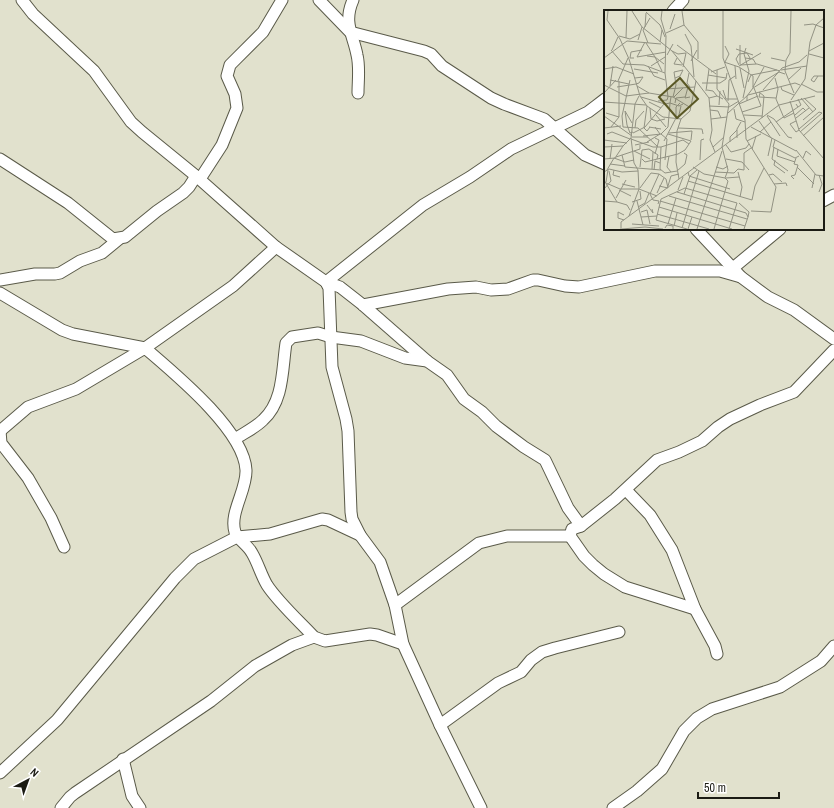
<svg xmlns="http://www.w3.org/2000/svg" width="834" height="808" font-family="'Archivo Narrow',sans-serif">
<style>
.lines{fill:none;stroke-linecap:round;stroke-linejoin:round}
.street-casing{stroke:#5a5a49;stroke-width:13}
.street{stroke:#fff;stroke-width:11}
.inset-road{fill:none;stroke:#929283;stroke-width:1}
.view{fill:#5a5825;fill-opacity:0.15;stroke:#5a5825;stroke-width:2}
.inset-edge{fill:none;stroke:#1b1b14;stroke-width:2}
</style>
<rect width="100%" height="100%" fill="#e1e1cd"/>
<g class="lines">
<defs>
<g id="street">
<path d="M22,0L33,14L94,71L131,122L142,132L196,176L276,247L326,282L329,288L332,367L346,419L348,431L351,512L352,519L360,535L380,562L395,605L403,644L440,725L481,808"/>
<path d="M319,0L350,32L424,51L431,54L442,66L491,98L504,104L544,119L585,155L605,164"/>
<path d="M353,0C343,23 353,34 357,55C360,67 358,81 358,93"/>
<path d="M673,11L683,0"/>
<path d="M0,159L68,203L113,239L125,237L157,211L183,193L189,187L196,176"/>
<path d="M200,179L222,145L237,108L235,94L227,76L230,65L263,32L282,0"/>
<path d="M823,201L834,195"/>
<path d="M696,229L741,277L768,297L794,310L834,339"/>
<path d="M733,268L780,229"/>
<path d="M0,280L35,274H55L60,273L80,261L102,253L119,239"/>
<path d="M326,282L340,287L363,305L448,289L476,287L491,290L508,289L533,280H538L565,286L579,287L655,271H720L741,277"/>
<path d="M326,282L423,205L470,177L511,149L588,112L596,106L605,99"/>
<path d="M0,293L62,330L73,334L145,348L233,286L276,247"/>
<path d="M363,305L427,361"/>
<path d="M0,431L28,407L76,389L145,348C174,373 244,430 246,470C247,490 229,513 235,532C238,540 247,544 252,553C258,563 261,575 267,585C278,602 300,622 314,637L325,641L370,634L377,635L403,644"/>
<path d="M0,431L1,443L28,478L51,518L64,547"/>
<path d="M235,439C244,433 255,428 263,420C284,401 282,369 286,343L292,337L318,333L331,337L361,341L405,358L427,361L447,375L464,399L482,412L496,426L524,447L545,460L568,508L581,526"/>
<path d="M626,490L650,515L672,550L695,609L715,646L717,654"/>
<path d="M395,605L479,543L507,536H570"/>
<path d="M695,609L625,587L604,574L593,565L584,556L570,536L572,529L581,526L615,499L657,460L679,452L702,441L718,427L730,419L760,405L794,392L834,350"/>
<path d="M440,725L498,683L521,672L531,660L542,652L555,648L619,632"/>
<path d="M123,759L132,796L140,808"/>
<path d="M0,773L57,720L175,578L194,559L237,537L270,534L322,519L328,520L360,535"/>
<path d="M61,808L70,797L75,793L211,701L255,666L292,645L314,637"/>
<path d="M613,808L637,791L662,769L684,731L697,718L712,709L780,687L821,661L834,646"/>
</g>
</defs>
<use href="#street" class="street-casing"/>
<use href="#street" class="street"/>
</g>
<g transform="translate(604 10)">
<rect width="220" height="220" fill="#e1e1cd"/>
<path class="inset-road" d="M4,1L3,10L16,29L25,49L36,86L43,96L59,107L77,109L73,121L72,152L75,169M28,1L38,17L68,41L92,71L86,101L77,109M58,1L57,9L62,26L61,63M78,1L80,15L94,32V49M119,1V48L141,110L142,129L172,177L167,202L147,201M187,1L186,43L182,50L181,61L190,83M42,2L56,15L61,27M200,15L209,14L220,18M41,17L42,3M66,19L71,4M62,23L80,15M81,24L87,36L90,67M15,26L26,29L36,24M22,28L23,1M34,30L38,17M56,32L58,20M42,33L51,47L60,54M44,33L39,20L46,8M73,35L112,64M132,39L149,45M7,40L19,54L40,55L61,63L64,87M8,40L14,27M68,41L74,44L82,43L79,57M205,41L220,33M205,44L220,48M63,45L69,34M43,46L51,47L58,61M33,47L62,42M33,47L41,32M0,48L23,31L57,34M30,48H26L27,42L38,40M73,48L70,54L78,55M141,48L149,49L152,54M167,48L181,51M87,51L93,40M120,52L135,57L149,66V78L143,86V91M121,52L125,44L121,36M136,54V35M135,55L132,49L135,44L143,43L146,48M136,55L153,54L176,61M44,56L50,66L61,70M47,56L61,47M131,56L132,69M135,56L157,43M136,58L140,78M0,59L12,57L30,64M30,59L54,63M177,60L203,56M107,62L121,57M85,63L83,73L86,77M104,65L122,68M214,66H210L207,70L210,72L214,66H219M31,68L39,67L35,73L32,74M71,68L76,66L79,60M171,68L174,79L172,89L180,108L190,103M6,70L25,74M184,70L197,58M14,71L24,48M92,71L105,88L108,120L106,130L111,142M144,72L147,65L173,60M98,73H116L122,69L123,63M197,74L213,82H220M0,75L22,86L45,83L69,87L87,98M6,76L9,56M33,76L45,83M13,77L32,74M84,77L81,88L86,87M149,77L160,57M177,77L178,80L190,85M149,78L175,62L181,64M62,79L91,77M103,80L109,81L113,86M119,80L122,89H133M159,80L178,58L195,52L203,45M102,81L105,59M155,82L160,86L158,108M0,83L12,70M156,83L155,87L172,88M37,87L61,94L66,93L67,87M69,87L72,75L70,62L79,60M70,87L79,78M105,88L113,86L119,89M139,88L145,61L140,44L142,38M197,88L209,102M187,90L201,69L206,32L212,15L220,8M54,91L63,90L64,87M124,91L125,70L131,66M186,91L195,120L220,149M0,92L42,95M45,92L57,98M71,93L72,88L81,87M135,94L154,86M192,94L194,97L197,95L194,89M115,95L116,81M43,96L40,118L43,121L46,117M105,96L125,97L135,91M46,98L47,109L53,111L61,109M130,99L132,109L141,112M106,100L114,101L117,108M21,101L23,115L26,123L29,122M21,101L28,113M138,102L157,96L150,78M2,103L15,107M124,103L144,85L191,73L196,75M52,105L62,117M140,105L158,106M163,105L170,109L184,127L188,128M191,105L199,98L202,101M0,106L28,126M163,106L176,126M192,108L205,98M74,109L77,96M107,109L123,107M199,110L212,99L200,88M155,111L167,128M192,111L186,114L192,122L195,120M172,112L194,97M7,117L15,107V71M19,117L18,106L26,70M19,117L34,118L54,137M45,117L57,119M147,117L192,141M0,118L17,116M31,118L32,110L40,101M74,118L98,119L99,124M195,119L215,102L218,103L196,122M156,122L167,112M29,123L41,117L60,94M65,123L88,121L87,130M3,124L8,122L26,129M57,124L64,117L66,93L75,96L79,94M39,126L57,124L63,129L61,150M199,126L220,107M28,127H44M51,128L55,130L51,144M133,128V119L137,112M27,129L49,137H57L79,130L85,134M0,130L23,133M171,130L169,137L191,148L195,146M60,131L72,108V97L76,93M143,131L157,124M43,132L56,124L51,117M126,132V127L133,120M31,135L45,132M122,135L127,142L142,138L145,134M0,137L19,136L27,128L31,94L35,86M57,137L56,159L61,163L73,161L81,154L83,145L80,143M109,137L120,127M170,137L168,149L184,161M45,139L54,145L53,149M148,139L152,126M174,139L173,146L191,152M192,140L212,165L220,166M30,141L46,149M18,145L21,157L57,160M65,146L63,157L67,162M164,146L168,128M12,147L36,139V135M199,148L202,141L207,145M0,149L11,148L19,136M6,149L8,134M38,149L41,152L74,144L81,140L87,131L64,124M122,149L138,152L145,160M96,150L97,130L100,129M171,150L170,155L181,163M6,154L21,156M36,157L38,140L45,139M89,157L100,164L121,168M112,157L119,159L124,156M193,157L210,174M48,159L49,142M3,160L10,148L21,152L30,150M10,160L9,165L16,167M50,160L51,151L56,153M0,162L5,159L18,162L34,161M84,162L85,166L126,179M111,162L130,163L134,159L140,160V143L147,138M134,162L138,177L136,187M165,165L169,164L178,172M122,168L135,167M190,169L187,166L191,165L194,155L190,154L192,148M0,170L13,192M84,171L148,190L151,176L160,158M2,172L4,160M2,173L16,179H35L53,186M18,174L31,177M170,174L182,173L183,176M64,176L67,166L75,164M36,178L47,163L55,164M208,178L211,164M0,179L7,171L5,161M15,180L27,186M74,180L79,167M73,182L142,203L144,207L140,219M215,182L218,174L215,165M53,183L60,168M80,184L86,166L93,160M65,186L143,209M12,188L22,170M0,191L13,192L23,195L26,200M33,191L39,215M56,191L141,216M28,192L37,189L36,181M135,193L145,202L144,207M54,194L55,191L49,190L46,184L55,164L62,169L64,178L55,176M43,195L49,203L48,199M34,197L41,193L45,183M55,197L128,219M37,202L43,200L46,214M53,204L105,219M20,205L14,202V208L20,210M25,206L35,179L34,160L30,153L27,128M37,207L53,206M28,214L55,216M64,214L72,188M70,216L73,203M61,218L63,215L69,216V219M78,218L95,161M17,219V212L175,95L211,86M18,219L41,217L59,219M83,219L52,210L57,189L81,178L133,193L125,219M84,219L88,207M93,219L118,141M110,219L124,171L121,168L124,160L118,137L125,94L113,79V60"/>
<path class="view" d="M76,68L94,89L73,108L55,87Z"/>
<rect width="220" height="220" class="inset-edge"/>
</g>
<g transform="translate(28 780) rotate(41)" stroke="#ffffff" stroke-width="3" paint-order="stroke">
<path d="M0-3L7 15L0 10L-7 15Z" fill="#1b1b14"/>
<text y="-6" font-size="11" font-weight="bold" text-anchor="middle" fill="#1b1b14">N</text>
</g>
<path d="M698 792v6h81v-6" fill="none" stroke="#1b1b14" stroke-width="2"/>
<text x="704" y="792" font-size="12" fill="#1b1b14" stroke="#ffffff" stroke-width="3" paint-order="stroke">50 m</text>
</svg>
